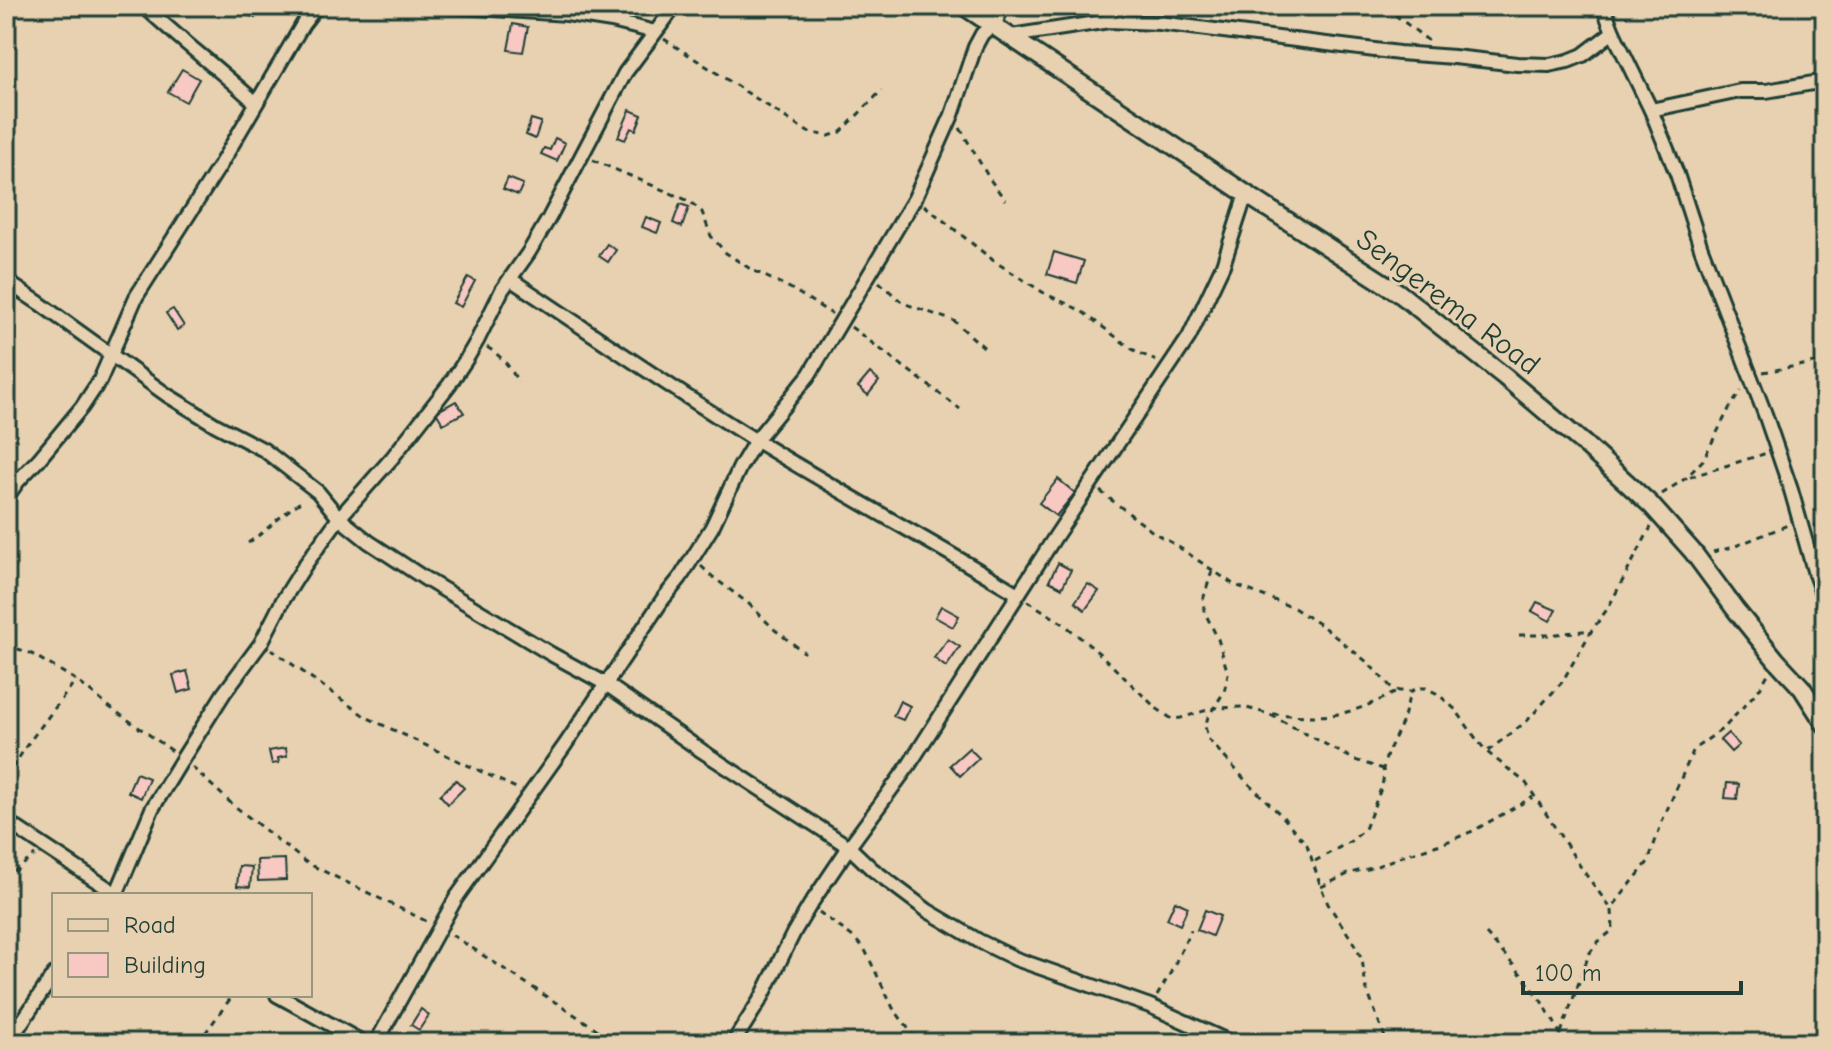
<svg xmlns="http://www.w3.org/2000/svg" width="1831" height="1049" font-family="'Comic Neue',sans-serif">
<style>
.building{fill:#f8c8c2;stroke:#1f3d34;stroke-width:2}
.lines{fill:none;stroke-linecap:round;stroke-linejoin:round}
.street-casing{stroke:#1f3d34;stroke-width:18}
.secondary-casing{stroke:#1f3d34;stroke-width:22}
.path{stroke:#1f3d34;stroke-width:3;stroke-dasharray:6 6;stroke-linecap:butt}
.street{stroke:#e7d1b0;stroke-width:12}
.secondary{stroke:#e7d1b0;stroke-width:16}
.labels{text-anchor:middle;dominant-baseline:central;stroke-width:6;stroke-linejoin:round;paint-order:stroke}
.street-label{font-size:30px;fill:#1f3d34;stroke:#e7d1b0}
</style>
<rect width="100%" height="100%" fill="#e7d1b0"/>
<filter id="ink" filterUnits="userSpaceOnUse"><feTurbulence type="fractalNoise" baseFrequency=".0125" numOctaves="2"/><feDisplacementMap in="SourceGraphic" scale="16" xChannelSelector="R" yChannelSelector="G"/><feConvolveMatrix kernelMatrix="1 2 1 2 8 2 1 2 1" color-interpolation-filters="sRGB"/></filter>
<g filter="url(#ink)">
<g class="building">
<path d="M243,6H259L255,18L240,12Z"/>
<path d="M513,24L528,27L523,52L508,50Z"/>
<path d="M182,69L199,79L186,102L168,92Z"/>
<path d="M630,110L642,115L636,130L631,128L625,140L618,137Z"/>
<path d="M531,119L541,122L535,139L526,135Z"/>
<path d="M555,138L565,143L557,161L541,154L544,148L550,150Z"/>
<path d="M508,178L523,184L518,195L503,189Z"/>
<path d="M680,204L689,207L682,227L673,223Z"/>
<path d="M646,217L661,223L657,233L642,227Z"/>
<path d="M607,244L616,250L608,262L599,256Z"/>
<path d="M1054,252L1084,261L1077,283L1047,274Z"/>
<path d="M468,277L475,281L461,307L453,303Z"/>
<path d="M173,309L184,326L177,330L166,313Z"/>
<path d="M870,373L879,381L868,395L858,387Z"/>
<path d="M456,401L464,413L443,424L436,412Z"/>
<path d="M1058,479L1075,493L1056,516L1039,503Z"/>
<path d="M1058,563L1071,570L1062,588L1049,581Z"/>
<path d="M1088,584L1099,591L1085,610L1075,602Z"/>
<path d="M1537,602L1556,610L1550,621L1532,611Z"/>
<path d="M941,606L959,616L953,627L935,617Z"/>
<path d="M948,639L960,647L946,667L934,658Z"/>
<path d="M187,671L192,689L178,693L173,675Z"/>
<path d="M900,701L910,706L903,720L893,716Z"/>
<path d="M1728,733L1739,745L1731,752L1720,740Z"/>
<path d="M286,748L287,756L278,758L279,763L272,764L269,751Z"/>
<path d="M969,748L979,758L960,776L950,765Z"/>
<path d="M136,773L149,778L141,798L128,792Z"/>
<path d="M456,780L464,788L448,804L440,795Z"/>
<path d="M1727,783L1739,784L1737,799L1725,798Z"/>
<path d="M285,859L286,880L258,881L257,860Z"/>
<path d="M239,866L252,867L250,887L237,886Z"/>
<path d="M1175,901L1188,907L1180,925L1167,919Z"/>
<path d="M1205,910L1220,916L1212,936L1197,930Z"/>
<path d="M421,1009L429,1015L419,1030L411,1025Z"/>
</g>
<g class="lines">
<defs>
<g id="street">
<path d="M144,6C180,40 219,69 256,103"/>
<path d="M449,6L567,14L612,21L655,32"/>
<path d="M1603,6L1613,32L1651,110L1677,174L1701,248L1765,414L1791,490L1815,574L1825,601"/>
<path d="M995,25L1002,6"/>
<path d="M1011,36L1109,21L1159,23L1399,53L1454,57L1517,64L1549,65L1568,61L1583,55L1613,32"/>
<path d="M1651,110L1740,91H1766L1825,81"/>
<path d="M510,279C592,333 672,389 755,440C841,493 931,541 1018,594"/>
<path d="M6,281L39,303L167,395L216,425L264,450L318,492L339,518L369,542L424,578L551,654L606,684L702,751L849,847L872,869L928,911L979,941L1016,959L1150,1006L1232,1043"/>
<path d="M6,498L18,481L39,459L82,407L100,380L136,297L219,167L303,24L317,6"/>
<path d="M6,821L118,895"/>
<path d="M116,895L152,809L183,758L224,693L261,643L283,600L305,565L339,518L392,458L449,385L467,358L477,341L502,290L529,252L549,218L625,73L675,6"/>
<path d="M277,995L364,1043"/>
<path d="M8,1043L54,974"/>
<path d="M376,1043L456,898L565,745L663,599L680,578L712,527L740,467L756,440L809,375L915,198L952,115L975,47L982,34L993,24"/>
<path d="M733,1043L762,997L794,932L810,905L849,847L909,765L1055,537L1189,337L1223,265L1246,194"/>
</g>
<path id="secondary" d="M964,6L1246,194L1399,293L1505,377L1583,443L1651,505L1693,552L1735,609L1776,660L1802,688L1825,724"/>
</defs>
<use href="#street" class="street-casing"/>
<use href="#secondary" class="secondary-casing"/>
<g class="path">
<path d="M1387,6L1394,14L1430,42"/>
<path d="M664,39L808,132L829,136L841,132L882,90"/>
<path d="M960,128L989,178L1005,200"/>
<path d="M593,160L689,201L702,212L711,236L726,253L752,270L790,288L832,314"/>
<path d="M924,205L994,261L1044,293L1080,310L1132,349L1156,361"/>
<path d="M879,282L903,303L954,321L987,350"/>
<path d="M851,327L960,409"/>
<path d="M487,347C502,357 511,367 518,383"/>
<path d="M1763,372L1825,361"/>
<path d="M1690,477L1767,453"/>
<path d="M1100,491L1153,532L1174,544L1233,584L1294,608L1322,626L1367,662L1391,687L1399,691H1412"/>
<path d="M1662,494L1686,478L1703,460L1730,407L1741,391"/>
<path d="M1814,526L1825,522"/>
<path d="M248,543C268,530 283,512 304,500"/>
<path d="M1713,552L1733,547L1788,525"/>
<path d="M701,566L713,577L749,604L775,630L805,653"/>
<path d="M1212,571L1203,600L1205,613L1218,639L1228,674L1224,692L1208,717L1205,727L1209,740L1246,781L1283,817L1307,845L1321,887L1328,904L1352,940L1362,959L1366,988L1387,1043"/>
<path d="M1028,601L1065,625L1100,654L1156,708L1172,719L1181,718L1214,708L1243,707L1269,714L1355,760L1383,769"/>
<path d="M1519,635H1548L1592,630"/>
<path d="M6,645L30,653L76,680L108,706L174,752"/>
<path d="M271,649L366,717L518,789"/>
<path d="M1273,714C1294,715 1317,718 1338,714C1360,710 1380,700 1399,691"/>
<path d="M1488,751L1527,721L1562,682L1592,630L1608,608L1651,527"/>
<path d="M192,767L232,804L307,863L428,922"/>
<path d="M6,778L27,745L76,680"/>
<path d="M1315,861L1351,841L1365,829L1382,786L1384,775L1383,769L1387,754L1403,721L1409,697L1412,691L1417,688H1426L1438,694L1456,710L1477,740L1487,752L1526,783L1584,872L1612,910"/>
<path d="M6,881L15,871L35,855"/>
<path d="M1321,887L1350,873L1372,868L1402,856L1444,843L1473,831L1533,797"/>
<path d="M819,912L853,937L865,950L893,1008L919,1043"/>
<path d="M1486,934C1514,965 1549,1004 1564,1043"/>
<path d="M452,935L618,1043"/>
<path d="M1157,996L1171,972L1191,930"/>
<path d="M6,998L16,1005"/>
<path d="M1561,1033L1589,954L1598,942L1613,930L1612,910L1614,905L1648,862L1663,819L1694,749L1725,727L1760,688L1768,674"/>
<path d="M198,1043L233,995"/>
</g>
<use href="#street" class="street"/>
<use href="#secondary" class="secondary"/>
</g>
</g>
<g class="labels">
<g class="street-label">
<text transform="translate(1448 302) rotate(37)">Sengerema Road</text>
</g>
</g>
<rect width="1831" height="1049" fill="none" stroke="#e7d1b0" stroke-width="32"/>
<rect x="16" y="16" width="1799" height="1017" fill="none" stroke="#1f3d34" stroke-width="3" filter="url(#ink)"/>
<rect x="52" y="893" width="260" height="104" fill="#e7d1b0" stroke="#97967e" stroke-width="2"/>
<rect x="68" y="919" width="40" height="12" fill="#e7d1b0" stroke="#97967e" stroke-width="2"/>
<text x="124" y="933" font-size="24" fill="#1f3d34">Road</text>
<rect x="68" y="953" width="40" height="24" fill="#f8c8c2" stroke="#97967e" stroke-width="2"/>
<text x="124" y="973" font-size="24" fill="#1f3d34">Building</text>
<path d="M1523 981v12h218v-12" fill="none" stroke="#1f3d34" stroke-width="4"/>
<text x="1535" y="981" font-size="24" fill="#1f3d34" stroke="#e7d1b0" stroke-width="6" paint-order="stroke">100 m</text>
</svg>
